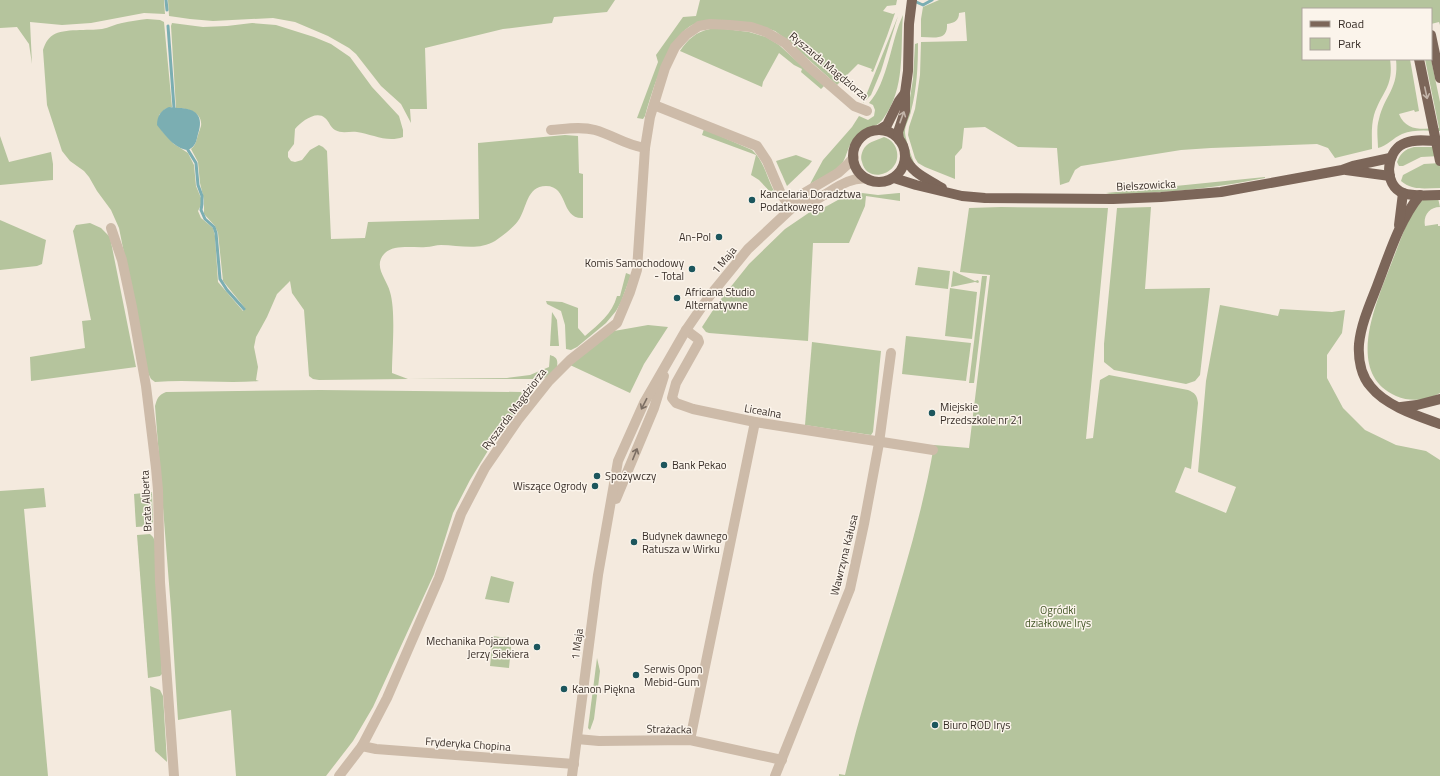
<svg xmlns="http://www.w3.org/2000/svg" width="1440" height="776" font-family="'Titillium Web',sans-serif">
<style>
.green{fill:#b5c49d}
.water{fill:#7baeb2}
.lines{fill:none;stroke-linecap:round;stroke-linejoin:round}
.stream{stroke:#7baeb2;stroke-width:3}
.minor{stroke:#cdbba9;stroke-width:10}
.major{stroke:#7c6659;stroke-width:10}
.oneway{stroke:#c2b4a9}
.oneway2{stroke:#7c6e63}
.poi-dot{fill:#1c565d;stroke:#fbf4eb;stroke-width:1.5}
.labels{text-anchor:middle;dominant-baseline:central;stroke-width:3;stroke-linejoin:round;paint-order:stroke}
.street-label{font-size:11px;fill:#392f29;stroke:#fbf4eb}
.poi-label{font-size:11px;fill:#392f29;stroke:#fbf4eb;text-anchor:start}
.park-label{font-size:11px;fill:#47592b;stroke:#fbf4eb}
</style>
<rect width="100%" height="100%" fill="#f4eade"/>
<g class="green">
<path d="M0,0H164L165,14L144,13L91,23L62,25L30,22L32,64L29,44L17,27L0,28Z"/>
<path d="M168,0H615L607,12L554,17L552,23L503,29L425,48L427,109H410L411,123L401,104L381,86L356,54L349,48L328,36L295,22L273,18L213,21L190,19L169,16Z"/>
<path d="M700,0H897L896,5L887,6L883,11L893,14L895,13L887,36L873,72L871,71L872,69L858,64L837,85L787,40L775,31L769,29L694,24C669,35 652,91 645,116L643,119L637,118L658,62L656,55L683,17L696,16Z"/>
<path d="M939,0H1440V25L1439,22L1431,24V9H1303V59H1390C1394,87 1382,91 1374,115C1371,126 1372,137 1372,149L1335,158L1328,148L1317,144L1211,148L1181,150L1081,166L1075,170L1069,182L1060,185L1057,148L1018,147L985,127L964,128L962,148L955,156V179L925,167L918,163L915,158L908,135L909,127L915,109L920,75L921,42L967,41L965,12L959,13C959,20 955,23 947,24C948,41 934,37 921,37V19L923,7Z"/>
<path d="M903,15C900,50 906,88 883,119C876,129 861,129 853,140C848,146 847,155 843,162C838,170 819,179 810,184L823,160L852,127L859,116L868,120L874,116L875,110L873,105L869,103C888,82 891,40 903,15Z"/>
<path d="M898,16L881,71L871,95L863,103Z"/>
<path d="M147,19L160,20L164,22L172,107L165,109L159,115L162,131L174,144L188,153L194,165L196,186L201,198V205L198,211L201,218L213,228L215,236L218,282L243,311L245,308L223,281L218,233L215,226L204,214V200L200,183L198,162L191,149C196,145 196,141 198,135C199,132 200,129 201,126C203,112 187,108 176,108L171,26L172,23L203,27L227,26L252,23L276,25L314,37L331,44L350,57L372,87L399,116L403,130V137C387,143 372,134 357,132C349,131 342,134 335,130C330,127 329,121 325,118C316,110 301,122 295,129L294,144L288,152V157L291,161L295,162L302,160L310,150L319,145L323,147L327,151L331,239L365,238L368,222L479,219L478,143L565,135L578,136L579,173L583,174V218C560,219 569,186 546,186C526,186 527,209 518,221C512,229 502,236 495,241C478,251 459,245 441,245C436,245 431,247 426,247C414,248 394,244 385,253C372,266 387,279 390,292C396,312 392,351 392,373L408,379L507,378L530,375L549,367L550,355C557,357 558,360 557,367L547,377L542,379H408L319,380L313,379L309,376L304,310L292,293L290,281L277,294L267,317L256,337L254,347L258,367L256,380L259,381C224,384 190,379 155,382L151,379L148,373L119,228L111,210L97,191L89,177L84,171L70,161L62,151L47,105L43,50C45,44 47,39 53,35C64,28 88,31 102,29C109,28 115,24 122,23C130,21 139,20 147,19Z"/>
<path d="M710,29H725L749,32L766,37L779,45L824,86L821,89L801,72L802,69L794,65L779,53L763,82L762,87L680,51C688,39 696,32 710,29Z"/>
<path d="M918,43C918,65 917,89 911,111C910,118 905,124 905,132C905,138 912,159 915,164L913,166L908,158L902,133L908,110L913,79L915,44Z"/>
<path d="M1396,59H1410L1419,111L1415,112L1414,110L1399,114C1406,132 1423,129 1439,128L1425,59H1431L1440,102V131C1428,131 1414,129 1402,134C1393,138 1387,146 1378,148C1378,139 1376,128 1379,119C1385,94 1399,89 1396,59Z"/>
<path d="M704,129L752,150C766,163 767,181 777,196L775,197L759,180L751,175L756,155L702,135Z"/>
<path d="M0,136L9,162L51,152L53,164V180L0,185Z"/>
<path d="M884,137C891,139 896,145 897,152C901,174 867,185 862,162C860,157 862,151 865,147C870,141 878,140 884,137Z"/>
<path d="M1414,147H1440V156L1421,157L1403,166H1399L1397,162C1400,154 1405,149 1414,147Z"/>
<path d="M796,155L812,161L809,165L787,186L776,161Z"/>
<path d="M1440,163V188C1426,188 1412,191 1401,181L1403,175L1424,164Z"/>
<path d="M1265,177V178C1225,186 1186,191 1146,193C1133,194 1117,196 1106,193Z"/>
<path d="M854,192L878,195L899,193H900V201L866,196L865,206L849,243H813L808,341L709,333L706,332L702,327L717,304L749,264L785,229L810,212C818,213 843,196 854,192Z"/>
<path d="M1438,198L1440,207C1429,207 1423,216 1425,226L1438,224V226H1440V393C1427,401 1410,402 1396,396C1342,372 1379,297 1393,259C1400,242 1405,225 1415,209C1417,207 1418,203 1420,202C1424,198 1433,199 1438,198Z"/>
<path d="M1001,207L1108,208L1086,439L1093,438L1100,380L1109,375L1188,390C1195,393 1197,395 1198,403L1191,469L1185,467L1175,492L1226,513L1236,487L1198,472L1206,381L1220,305L1278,316L1280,309L1332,312L1345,310L1342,333L1327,355V378L1343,408L1365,430L1396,445L1426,451L1440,460V776H839V774L845,775C871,664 915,558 934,445L969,448L990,275L960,272L969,208Z"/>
<path d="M1151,207L1145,289L1210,288L1200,375L1195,381L1186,384L1114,370L1104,362V344L1117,208Z"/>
<path d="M0,220L46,240L42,264L37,266L0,270Z"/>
<path d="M90,223L101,228L110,237L136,367L31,381L30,357L85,348L82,321L91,320L73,231L76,225Z"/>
<path d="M918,267L950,271L948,289L915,285Z"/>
<path d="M953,271L975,281L978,280L979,282L978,283L975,282L951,287Z"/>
<path d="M626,273L631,275L621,302L616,311L606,323L577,347L571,350L566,349L565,325L561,311L547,304L546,301L562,302L578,308V328L585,336C599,324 612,314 617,296H620Z"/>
<path d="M982,276H987L974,383H969Z"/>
<path d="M950,288L977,292L972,339L945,336Z"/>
<path d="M552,312L557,320L559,346H550Z"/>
<path d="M648,325L668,327L644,364L630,393L570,365L614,331Z"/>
<path d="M906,336L971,343L966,381L902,374Z"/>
<path d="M812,342L881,351L873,432L871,435L805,425Z"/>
<path d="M320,390L521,392L525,402L489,449L470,480L453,513L434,574L373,707L353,741L326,776H236L231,710L178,720L171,609L155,406C157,399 158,395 166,392Z"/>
<path d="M44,488L46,507L24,509L48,776H0V491Z"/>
<path d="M152,492L153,523L151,526L136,527L134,494Z"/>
<path d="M150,534L153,537L155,541L162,674L160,676L148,678L137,535Z"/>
<path d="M491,576L514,582L509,603L485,599Z"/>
<path d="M493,636L507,638L506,646L511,647L509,668L490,666Z"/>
<path d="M597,658L600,671L594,719L590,730L588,728Z"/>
<path d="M150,686L160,690L163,696L167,762L155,751Z"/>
</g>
<path class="water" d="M169,107C172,107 175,108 178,108C197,108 204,117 198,134C196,142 196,146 188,150C175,149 165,135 157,125C157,116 161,110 169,107Z"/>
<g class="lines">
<g class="stream">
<path d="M166,0L167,10"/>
<path d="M914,1L923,5L932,0"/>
<path d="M168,26L174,108"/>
<path d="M188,150L196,163L198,185L202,196V204L201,210L205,219L214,227L216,233L220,279L227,290L244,309"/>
</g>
<g class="minor">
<path d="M654,105L757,146L767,161L781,194L791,208"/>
<path d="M551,130C565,129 581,126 595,130C613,135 625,145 645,148"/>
<path d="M794,206C802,205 810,203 817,199C834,190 849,176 868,179"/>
<path d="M111,228L122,260L132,307L146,386L156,468L158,490L160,582L174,776"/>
<path d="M686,330L698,339L699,342L676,383L672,398L676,403L693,409L755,422L933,450"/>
<path d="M616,499L654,408L664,376"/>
<path d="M577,739L599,741L690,740L782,760"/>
<path d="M690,740L755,422"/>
<path d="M362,746L376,749L574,764"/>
<path d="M339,776L362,746L387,698L439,578L461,514L485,468L518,420L549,381L570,360L617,323L630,292L637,270L645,148L650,117L665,68L675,47L686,35L699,26L710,24L730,25L751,27L766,32L785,43L809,67L854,106L867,111"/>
<path d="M572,776L598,575L618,461L644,403L686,330L708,298L748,249L794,206L799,196L838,173L848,164L854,157"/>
<path d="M775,776L850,589L864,524L879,443L891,353"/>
</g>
<g class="major">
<path d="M1431,35L1440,78"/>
<path d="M1419,59L1440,161"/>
<path d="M879,130L887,125L899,101L905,93"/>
<circle cx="879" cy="156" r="26"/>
<path d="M899,140L898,132L905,111V93L908,71L909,24L912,0"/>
<path d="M1440,141C1429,141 1413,138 1403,144C1386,152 1383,185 1403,193C1414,197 1428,195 1440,195"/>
<path d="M905,157C911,173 928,179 942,188"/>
<path d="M1346,170L1390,176"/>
<path d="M894,178L916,185L962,196L985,198L1113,199L1161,197L1221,192L1342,170L1353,166L1390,158"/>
<path d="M1420,195C1399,221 1389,255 1377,286C1370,304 1361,324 1359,344C1358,359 1361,376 1371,387C1386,406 1418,416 1440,424"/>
<path d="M1399,225L1403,193"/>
<path d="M1401,407L1417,405L1440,399"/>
</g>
</g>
<defs><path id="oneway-shaft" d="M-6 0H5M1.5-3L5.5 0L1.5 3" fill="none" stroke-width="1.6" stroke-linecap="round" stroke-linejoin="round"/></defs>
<g class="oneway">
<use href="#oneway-shaft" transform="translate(1426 93) rotate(78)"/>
<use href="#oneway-shaft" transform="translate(902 117) rotate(-70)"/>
</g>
<g class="oneway2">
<use href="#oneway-shaft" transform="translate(644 404) rotate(117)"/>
<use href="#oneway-shaft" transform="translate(635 454) rotate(-68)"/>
</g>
<g class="poi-dot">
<circle cx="752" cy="200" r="4"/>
<circle cx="719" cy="237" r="4"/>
<circle cx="692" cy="269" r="4"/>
<circle cx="677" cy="298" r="4"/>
<circle cx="932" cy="413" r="4"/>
<circle cx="664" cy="465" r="4"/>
<circle cx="597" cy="476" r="4"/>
<circle cx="595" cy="486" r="4"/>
<circle cx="634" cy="542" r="4"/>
<circle cx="537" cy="647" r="4"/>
<circle cx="636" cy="675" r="4"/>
<circle cx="564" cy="689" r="4"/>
<circle cx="935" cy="725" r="4"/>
</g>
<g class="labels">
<g class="street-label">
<text transform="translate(829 66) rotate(40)">Ryszarda Magdziorza</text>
<text transform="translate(1146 185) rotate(-3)">Bielszowicka</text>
<text transform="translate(724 260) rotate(-50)">1 Maja</text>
<text transform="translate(514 409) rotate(-53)">Ryszarda Magdziorza</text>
<text transform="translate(763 411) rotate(10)">Licealna</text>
<text transform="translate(146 501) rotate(-93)">Brata Alberta</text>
<text transform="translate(844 555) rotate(-76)">Wawrzyna Kałusa</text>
<text transform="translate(577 644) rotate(-83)">1 Maja</text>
<text transform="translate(669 729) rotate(1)">Strażacka</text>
<text transform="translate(468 744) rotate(4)">Fryderyka Chopina</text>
</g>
<g class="poi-label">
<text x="760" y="194">Kancelaria Doradztwa<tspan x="760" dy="13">Podatkowego</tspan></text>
<text x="711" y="237" text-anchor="end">An-Pol</text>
<text x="684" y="263" text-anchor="end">Komis Samochodowy<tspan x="684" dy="13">- Total</tspan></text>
<text x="685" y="292">Africana Studio<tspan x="685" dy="13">Alternatywne</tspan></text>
<text x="940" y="407">Miejskie<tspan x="940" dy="13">Przedszkole nr 21</tspan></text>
<text x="672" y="465">Bank Pekao</text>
<text x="605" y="476">Spożywczy</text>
<text x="587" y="486" text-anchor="end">Wiszące Ogrody</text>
<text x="642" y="536">Budynek dawnego<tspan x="642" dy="13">Ratusza w Wirku</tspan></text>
<text x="529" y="641" text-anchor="end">Mechanika Pojazdowa<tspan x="529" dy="13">Jerzy Siekiera</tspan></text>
<text x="644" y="669">Serwis Opon<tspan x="644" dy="13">Mebid-Gum</tspan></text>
<text x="572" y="689">Kanon Piękna</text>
<text x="943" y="725">Biuro ROD Irys</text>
</g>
<g class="park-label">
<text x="1058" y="610">Ogródki<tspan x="1058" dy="13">działkowe Irys</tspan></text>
</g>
</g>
<rect x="1302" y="8" width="130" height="52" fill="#fbf4eb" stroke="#ada59d"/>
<rect x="1310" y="21" width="20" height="6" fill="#7c6659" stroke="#ada59d"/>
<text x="1338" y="28" font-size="12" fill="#392f29">Road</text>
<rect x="1310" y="38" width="20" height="12" fill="#b5c49d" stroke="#ada59d"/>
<text x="1338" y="48" font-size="12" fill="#392f29">Park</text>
</svg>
